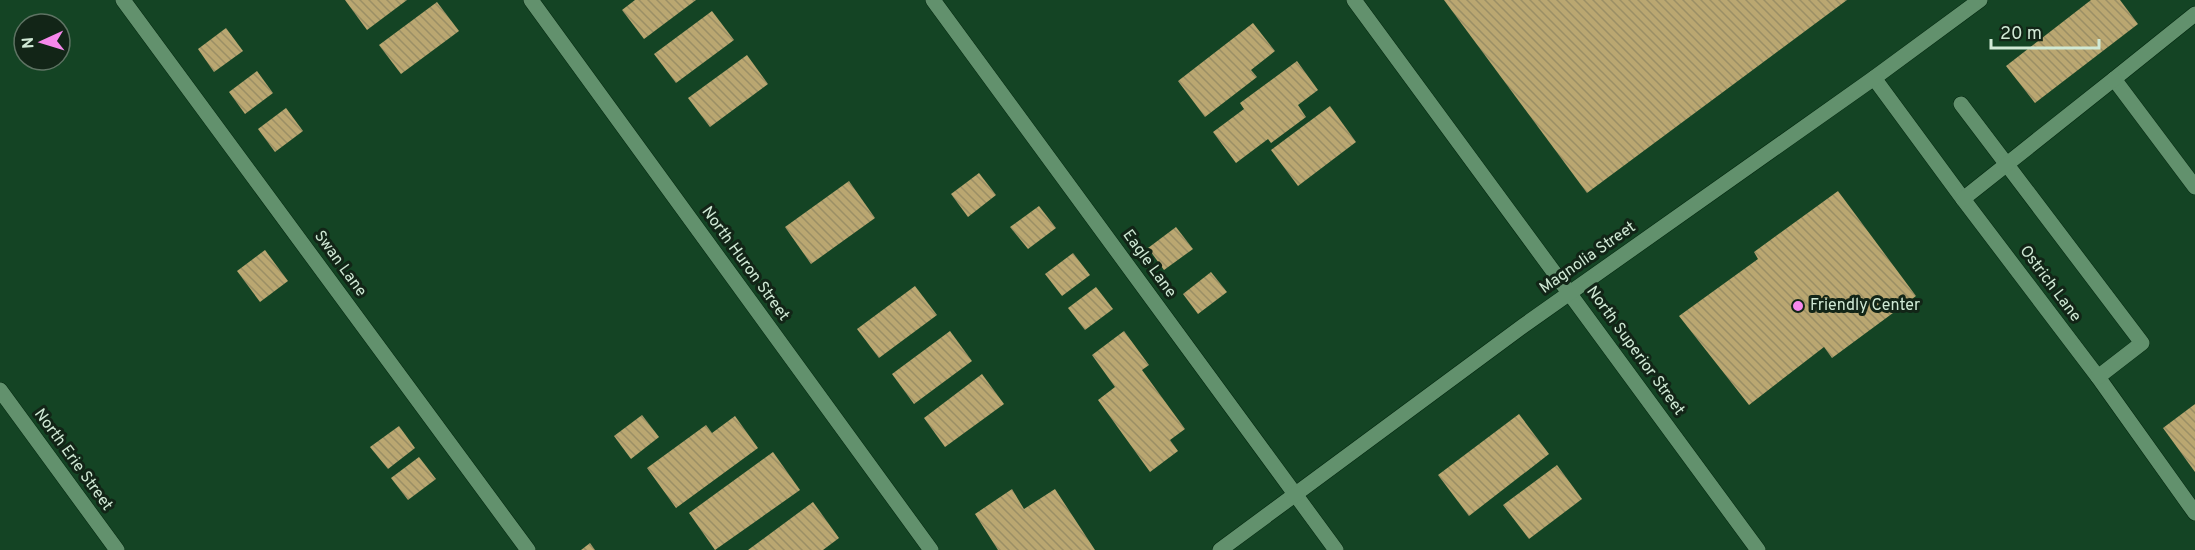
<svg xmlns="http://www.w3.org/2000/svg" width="2195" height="550" font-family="Overpass,sans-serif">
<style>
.building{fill:url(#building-back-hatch)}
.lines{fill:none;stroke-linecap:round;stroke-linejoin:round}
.minor-casing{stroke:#042810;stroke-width:16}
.minor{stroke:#62916d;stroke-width:15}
.poi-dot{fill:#f788ec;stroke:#122517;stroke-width:2}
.labels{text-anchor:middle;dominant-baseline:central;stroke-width:6;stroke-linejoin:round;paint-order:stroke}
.street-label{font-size:16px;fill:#d0e9d5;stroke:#122517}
.poi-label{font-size:16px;fill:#d0e9d5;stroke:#122517;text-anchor:start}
</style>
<defs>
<pattern id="building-back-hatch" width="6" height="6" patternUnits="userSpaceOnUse" patternTransform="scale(1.5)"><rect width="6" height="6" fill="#baa771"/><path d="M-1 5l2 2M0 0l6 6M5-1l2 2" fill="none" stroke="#9b8f65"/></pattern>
</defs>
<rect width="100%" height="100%" fill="#144424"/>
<g class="building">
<path d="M345,0H407L367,30Z"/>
<path d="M635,0H696L644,39L622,10Z"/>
<path d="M1444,0H1847L1587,193Z"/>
<path d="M2091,0H2120L2138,24L2035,103L2006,66Z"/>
<path d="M437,2L459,31L401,74L379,45Z"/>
<path d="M712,11L734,40L676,83L654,54Z"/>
<path d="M1253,23L1275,51L1251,70L1257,77L1205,117L1178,81Z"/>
<path d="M226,28L243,51L214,72L198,49Z"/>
<path d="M747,55L768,84L710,127L688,98Z"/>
<path d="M1297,61L1318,90L1298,105L1306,117L1271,143L1268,139L1236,163L1213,132L1244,109L1240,103Z"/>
<path d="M257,71L273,93L245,114L229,92Z"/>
<path d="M1330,106L1356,142L1298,186L1271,150Z"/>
<path d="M286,108L303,131L275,152L258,129Z"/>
<path d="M979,173L996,195L968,217L951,194Z"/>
<path d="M849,181L875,218L811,264L785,227Z"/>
<path d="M1838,191L1916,296L1832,358L1824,347L1749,405L1679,316L1758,259L1754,252Z"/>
<path d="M1039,206L1056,228L1028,249L1010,227Z"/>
<path d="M1176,227L1193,249L1164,270L1148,248Z"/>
<path d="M265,250L288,281L260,302L237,271Z"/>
<path d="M1073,253L1090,275L1062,296L1045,274Z"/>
<path d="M1211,272L1227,292L1198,314L1183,294Z"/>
<path d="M915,286L937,315L879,358L857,329Z"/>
<path d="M1096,287L1113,309L1085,330L1068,308Z"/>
<path d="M950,331L972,361L914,404L892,374Z"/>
<path d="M1124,331L1149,365L1142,370L1185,429L1170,440L1178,451L1150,472L1098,400L1115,387L1092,355Z"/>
<path d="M982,374L1004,404L945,447L924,418Z"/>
<path d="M2195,404V472L2163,428Z"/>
<path d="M1519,414L1549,454L1469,516L1438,475Z"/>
<path d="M642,415L659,437L631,459L614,436Z"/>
<path d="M735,416L758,448L676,508L647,468L706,425L712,433Z"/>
<path d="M399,426L415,448L388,469L370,447Z"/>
<path d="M773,452L800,490L715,550L689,513Z"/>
<path d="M419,457L436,479L408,500L391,478Z"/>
<path d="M1557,465L1582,499L1529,539L1503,505Z"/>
<path d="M1012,489L1024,509L1055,489L1095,550H998L975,514Z"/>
<path d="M813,502L839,538L823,550H748Z"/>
<path d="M590,543L595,550H581Z"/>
</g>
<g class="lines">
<defs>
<g id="minor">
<path d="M123,0L528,550"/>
<path d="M531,0L931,550"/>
<path d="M933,0L1336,550"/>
<path d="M1354,0L1758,550"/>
<path d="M2195,14L2114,79L2195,187"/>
<path d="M1874,78L1963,199L2098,377L2195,513"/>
<path d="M1961,104L2142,343L2098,377"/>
<path d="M1963,199L2114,79"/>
<path d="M0,390L117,550"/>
<path d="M1220,550L1523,326L1874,78L1980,0"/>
</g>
</defs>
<use href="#minor" class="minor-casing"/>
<use href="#minor" class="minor"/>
</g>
<circle class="poi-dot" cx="1798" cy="306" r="6"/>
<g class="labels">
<g class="street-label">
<text transform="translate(1588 258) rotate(-35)">Magnolia Street</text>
<text transform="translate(340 264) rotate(54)">Swan Lane</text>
<text transform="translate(745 264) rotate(54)">North Huron Street</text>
<text transform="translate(1149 264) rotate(54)">Eagle Lane</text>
<text transform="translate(2050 284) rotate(53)">Ostrich Lane</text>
<text transform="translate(1635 351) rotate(54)">North Superior Street</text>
<text transform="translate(73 460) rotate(54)">North Erie Street</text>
</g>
<g class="poi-label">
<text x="1810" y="306">Friendly Center</text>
</g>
</g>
<g transform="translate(42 42) rotate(266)"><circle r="28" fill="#122517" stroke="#5e7363" stroke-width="1.5"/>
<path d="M0-4.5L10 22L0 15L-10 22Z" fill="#f788ec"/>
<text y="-9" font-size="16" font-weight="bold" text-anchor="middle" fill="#d0e9d5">N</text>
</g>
<path d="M1991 39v9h108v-9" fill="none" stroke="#d0e9d5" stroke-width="3"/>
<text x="2000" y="39" font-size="18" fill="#d0e9d5" stroke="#122517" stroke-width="4.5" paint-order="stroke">20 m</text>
</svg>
